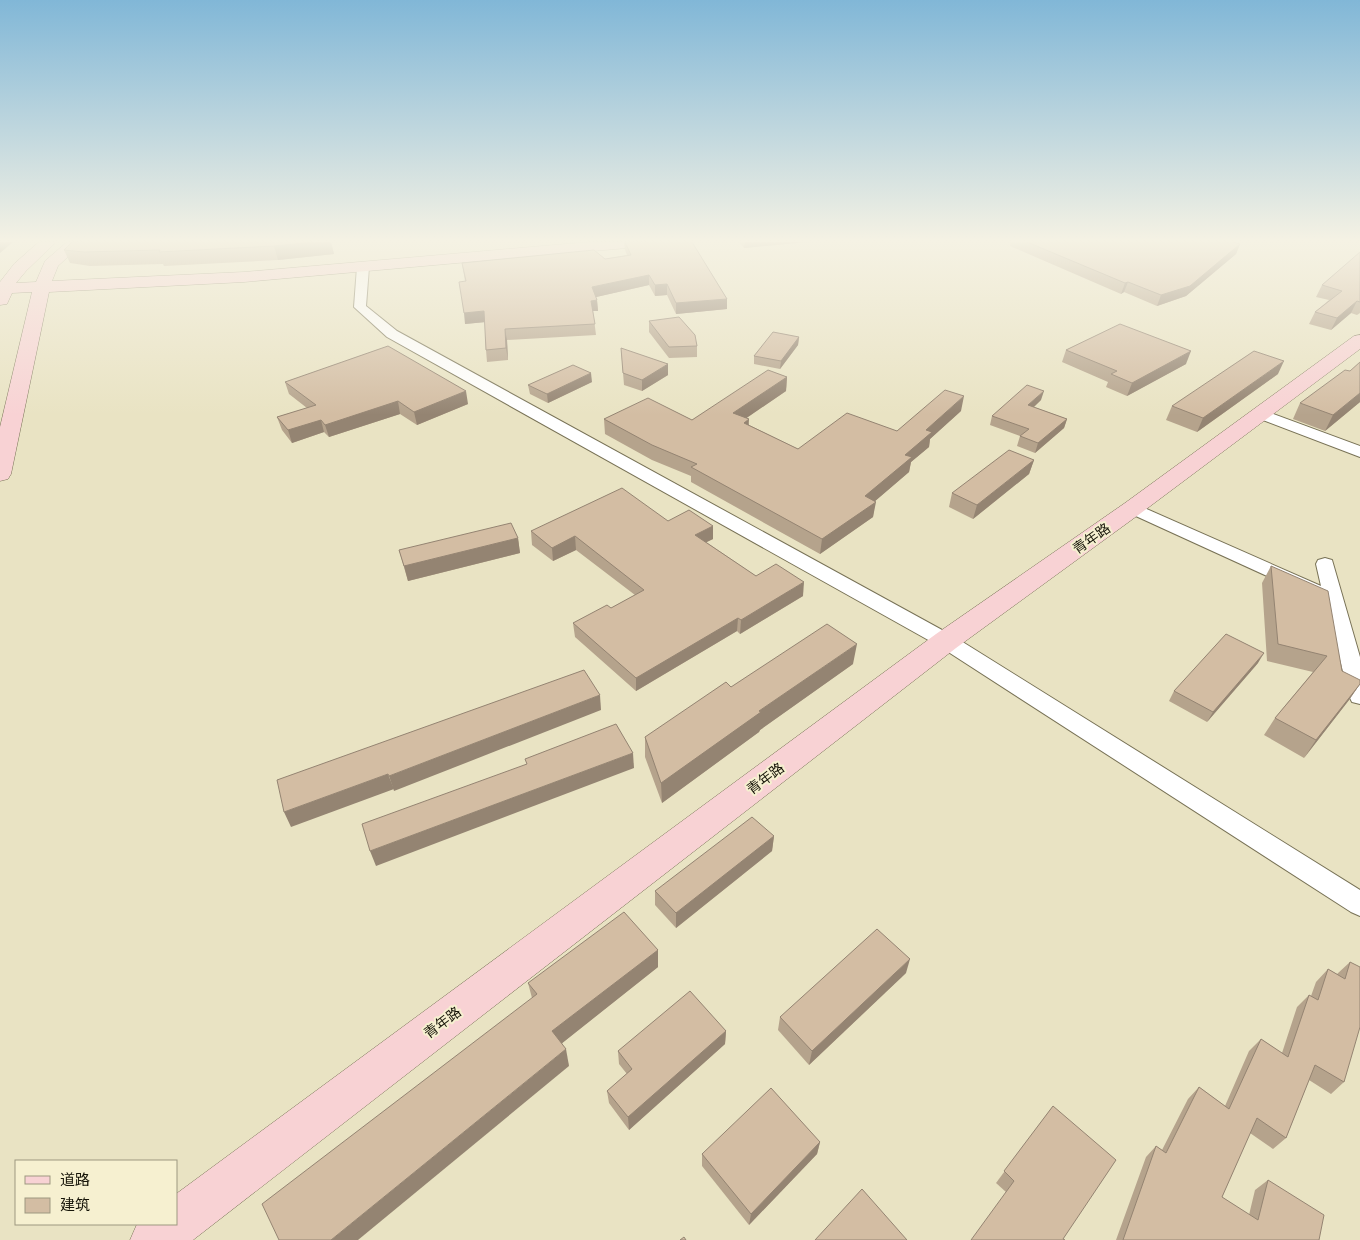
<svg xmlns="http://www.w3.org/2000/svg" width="1360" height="1240" font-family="'PT Serif','Noto Sans SC',serif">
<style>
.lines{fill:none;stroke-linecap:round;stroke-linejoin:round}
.street-casing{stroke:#787256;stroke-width:2}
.secondary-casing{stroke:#787256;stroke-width:1}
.street{fill:#fff;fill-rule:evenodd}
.secondary{fill:#f8d2d4;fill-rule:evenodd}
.wall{fill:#b5a38c}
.shaded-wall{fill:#948472}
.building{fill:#d3bda3;stroke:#948472}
.labels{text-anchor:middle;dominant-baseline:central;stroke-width:4;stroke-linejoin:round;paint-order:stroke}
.street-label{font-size:14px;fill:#171509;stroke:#f6f0d0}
</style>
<rect width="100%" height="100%" fill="#e9e3c3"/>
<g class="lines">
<defs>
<g id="street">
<path d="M363,264L369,267L366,306L397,331L953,636L1360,890V916L1351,912L939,646L387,337L354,307L357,267Z"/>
<path d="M1260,409L1360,446V457L1255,417L1252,414L1255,411Z"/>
<path d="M1133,503L1321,586L1316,564L1318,560L1325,558L1332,560L1360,657V704L1352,702L1349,696L1326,603L1127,512L1124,508L1127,504Z"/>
</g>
<g id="secondary">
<path d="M39,242H56L26,271L16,283L36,282L45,261L67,242H84L58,266L52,281L244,272L589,242H646L643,245L638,247L244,282L49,292L11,474L8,479L0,481V427L32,292L12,293L7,304L0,305V282L14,264Z"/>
<path d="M1360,335V349L1141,513L956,648L193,1240H130L137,1224H176V1194L936,634L1125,503L1354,336Z"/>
</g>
</defs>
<use href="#street" class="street-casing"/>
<use href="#secondary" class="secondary-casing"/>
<use href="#street" class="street"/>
<use href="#secondary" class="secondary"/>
</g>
<g class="wall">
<path d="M72,242H331L334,254L278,260L164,266L163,264L90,266L70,263L64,250Z"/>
<path d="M624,242H692L727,299V309L676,314L667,295L655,296L649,285L596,297L597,300L598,311H593L596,335L507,340L508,360L487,362L486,350L485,322L465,324V281L462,263L605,259L627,255L625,250Z"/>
<path d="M739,242H807L744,248Z"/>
<path d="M1011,242H1233L1240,244L1236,254L1186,296L1157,306L1124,292L1121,294L1010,246Z"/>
<path d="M1360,252V313L1357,315L1351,313L1331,330L1309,324L1315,312L1329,300L1316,297L1322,285Z"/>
<path d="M649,321L697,346V357L669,358L649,332Z"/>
<path d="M799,337L798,345L780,369L754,364V356Z"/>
<path d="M621,348L668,375L642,391L624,385Z"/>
<path d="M1066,350L1186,364L1127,396L1106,387L1108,382L1062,362Z"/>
<path d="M1360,362V402L1325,431L1293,419L1300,403L1350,371Z"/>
<path d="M1278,374L1197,432L1166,420L1172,406Z"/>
<path d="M787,377L786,391L746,418L749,425L798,449L897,431L961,411L930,439L929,447L911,462L909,472L875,501L873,517L820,554L691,482V476L652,460L605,434L604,419L692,420Z"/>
<path d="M285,382L468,404L417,425L400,414L329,437L324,432L292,443L282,430L277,417L307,408L289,394Z"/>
<path d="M592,382L548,403L530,394L528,385Z"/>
<path d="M1041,400L1034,407L1067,419L1064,428L1035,453L1017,446L1020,436L990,425L992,416Z"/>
<path d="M1034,460L1029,474L973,519L949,507L952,493Z"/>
<path d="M668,521L713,526V539L706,542L756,576L803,596L740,634L737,631L636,691L575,637L573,623L611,608L635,595L576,550L553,561L532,545L531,531Z"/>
<path d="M518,538L520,553L408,581L399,550Z"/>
<path d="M1271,566L1342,671L1360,684L1349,700L1304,758L1264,735L1275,718L1313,672L1267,661L1262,583Z"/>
<path d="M1258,663L1207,722L1169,701L1174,691Z"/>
<path d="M853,664L760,730L759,732L662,803L645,757V737L731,687Z"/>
<path d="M774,836L772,851L676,928L655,905V891Z"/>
<path d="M658,950V967L562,1043L569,1066L532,998L528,983Z"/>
<path d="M1350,962L1344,1082L1331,1094L1309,1080L1286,1138L1273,1149L1250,1133L1222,1197L1249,1215L1255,1190L1268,1180L1319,1240H1116L1146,1157L1156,1146L1162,1150L1188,1099L1199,1087L1225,1106L1249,1051L1261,1039L1282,1053L1297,1007L1309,995L1311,996L1316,982L1328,969L1337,974Z"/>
<path d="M906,973L809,1065L778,1030L780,1017Z"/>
<path d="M726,1031L725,1044L629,1130L609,1103L607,1091L627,1074L619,1064L618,1051Z"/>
<path d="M1053,1106L1063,1239L1006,1192L996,1183Z"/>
<path d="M820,1142L817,1154L749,1225L702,1166V1154Z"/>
</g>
<g class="shaded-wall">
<path d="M0,242H13L0,253Z"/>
<path d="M313,242H331L334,254L278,260L274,246Z"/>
<path d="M745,242H807L744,248Z"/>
<path d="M1240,244L1236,254L1186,296L1157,306L1161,295Z"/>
<path d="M649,275V285L592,298V287Z"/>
<path d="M1128,282L1124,292L1121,294L1125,283Z"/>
<path d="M667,284V295L655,296V285Z"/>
<path d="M727,299V309L676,314V303Z"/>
<path d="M597,300L598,311H592L591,301Z"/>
<path d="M1357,301L1351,313L1331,330L1337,318Z"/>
<path d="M484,311L486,322L465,324L464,313Z"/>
<path d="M505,329L507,340L508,360L506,348Z"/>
<path d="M799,337L798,345L780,369L781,361Z"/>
<path d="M1191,351L1186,364L1127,396L1132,383Z"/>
<path d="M1284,361L1278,374L1197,432L1203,418Z"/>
<path d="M668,364V375L642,391V380Z"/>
<path d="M591,373L592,382L548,403L547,394Z"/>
<path d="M787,377L786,391L732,428L733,413Z"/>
<path d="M466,391L468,404L417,425L414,412Z"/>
<path d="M1044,391L1041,400L1026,414L1028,405Z"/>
<path d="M1360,393V402L1325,431L1333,415Z"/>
<path d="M964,396L961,411L930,439L929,447L911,462L909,472L867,508L876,502L873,517L820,554L822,539L865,496L905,455L926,430Z"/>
<path d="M398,401L400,414L329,437L325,425Z"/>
<path d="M749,419L748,434L744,423Z"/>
<path d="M1067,419L1064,428L1035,453L1038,443Z"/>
<path d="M321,420L324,432L292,443L288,430Z"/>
<path d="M1034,460L1029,474L973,519L977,505Z"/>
<path d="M713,526V539L695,548V535Z"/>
<path d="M575,536L576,550L553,561L552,548Z"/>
<path d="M518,538L520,553L408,581L404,566Z"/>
<path d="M804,582L803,596L740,634L741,620Z"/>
<path d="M738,618L737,631L636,691V678Z"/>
<path d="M857,644L853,664L760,730L759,732L662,803L661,783L759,711Z"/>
<path d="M1264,653L1258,663L1207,722L1213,712Z"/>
<path d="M1360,684L1349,700L1304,758L1316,740Z"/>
<path d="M600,695L601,710L394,791L389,776Z"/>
<path d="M633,753L634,768L376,866L370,851Z"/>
<path d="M388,774L394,789L291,827L284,812Z"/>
<path d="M774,836L772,851L676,928V913Z"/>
<path d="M658,950V967L556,1048L552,1031Z"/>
<path d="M910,959L906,973L809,1065L812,1051Z"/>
<path d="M726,1031L725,1044L629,1130L628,1117Z"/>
<path d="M566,1049L569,1066L358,1240H331Z"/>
<path d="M820,1142L817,1154L749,1225L751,1214Z"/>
</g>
<g class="building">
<path d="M72,242H313L274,246L159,252L160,250L84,252L64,250Z"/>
<path d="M625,242H692L727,299L676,303L667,284L655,285L649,275L592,287L597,300L591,301L595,324L505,329L506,348L486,350L484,311L464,313L459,282L466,281L462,263L594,250L605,259L631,255Z"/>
<path d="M1027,242H1233L1240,244L1190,286L1161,295L1128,282L1125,283Z"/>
<path d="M1360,252V302L1357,301L1337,318L1315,312L1342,291L1322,285Z"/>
<path d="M679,317L695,335L697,346L669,347L649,321Z"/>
<path d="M1120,324L1191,351L1132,383L1111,374L1117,371L1066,350Z"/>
<path d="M773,332L799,337L781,361L754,356Z"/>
<path d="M388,346L466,391L414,412L398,401L325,425L321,420L288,430L277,417L316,405L285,382Z"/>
<path d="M621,348L668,364L642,380L623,373Z"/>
<path d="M1254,351L1284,361L1203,418L1172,406Z"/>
<path d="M1360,362V393L1333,415L1300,403L1345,370L1350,371Z"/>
<path d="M573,365L591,373L547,394L528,385Z"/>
<path d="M768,370L787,377L733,413L749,419L744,423L798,449L847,413L897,431L945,390L964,396L926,430L932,432L905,455L912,457L865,496L876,502L822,539L691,467L697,464L652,445L604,419L648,398L692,420Z"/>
<path d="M1027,385L1044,391L1028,405L1067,419L1038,443L1020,436L1029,429L992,416Z"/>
<path d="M1009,450L1034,460L977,505L952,493Z"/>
<path d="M622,488L668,521L689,510L713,526L695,535L756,576L776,564L804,582L741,620L738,618L636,678L573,623L607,605L611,608L644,590L575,536L552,548L531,531Z"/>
<path d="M511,523L518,538L404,566L399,550Z"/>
<path d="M1271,566L1328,591L1342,671L1360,680V684L1316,740L1275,718L1327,656L1278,644Z"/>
<path d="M827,624L857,644L759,711L761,712L661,783L645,737L726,682L731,687Z"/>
<path d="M1226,634L1264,653L1213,712L1174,691Z"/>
<path d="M584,670L600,695L389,776L388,774L284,812L277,780Z"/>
<path d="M616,724L633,753L370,851L362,824L527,764L525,759Z"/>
<path d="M752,817L774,836L676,913L655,891Z"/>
<path d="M624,912L658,950L552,1031L566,1049L331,1240H279L262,1204L537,994L528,983Z"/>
<path d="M877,929L910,959L812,1051L780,1017Z"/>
<path d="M1350,962L1360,967V1027L1344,1082L1315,1065L1286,1138L1257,1118L1222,1197L1258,1220L1268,1180L1324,1215L1319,1240H1123L1156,1146L1166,1153L1199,1087L1229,1109L1261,1039L1288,1057L1309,995L1318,1000L1328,969L1345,979Z"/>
<path d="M690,991L726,1031L628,1117L607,1091L632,1069L618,1051Z"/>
<path d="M771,1088L820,1142L751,1214L702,1154Z"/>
<path d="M1053,1106L1116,1160L1063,1239L1065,1240H971L1014,1181L1004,1171Z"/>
<path d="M862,1189L907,1240H815Z"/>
<path d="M684,1237L686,1240H680Z"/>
</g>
<linearGradient id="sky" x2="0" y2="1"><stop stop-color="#81b7d7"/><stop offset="0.58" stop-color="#f5f2e4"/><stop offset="1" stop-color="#f5f2e4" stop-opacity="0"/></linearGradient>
<rect width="1360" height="415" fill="url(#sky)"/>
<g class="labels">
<g class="street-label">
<text transform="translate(1091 538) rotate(-35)">青年路</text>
<text transform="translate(765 778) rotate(-37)">青年路</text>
<text transform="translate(442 1022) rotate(-37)">青年路</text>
</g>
</g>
<rect x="15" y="1160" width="162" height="65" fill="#f6f0d0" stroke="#9d9880"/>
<rect x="25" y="1176" width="25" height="8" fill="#f8d2d4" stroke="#9d9880"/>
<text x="60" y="1185" font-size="15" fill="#171509">道路</text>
<rect x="25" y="1198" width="25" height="15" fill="#d3bda3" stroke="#9d9880"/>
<text x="60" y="1210" font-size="15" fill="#171509">建筑</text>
</svg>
